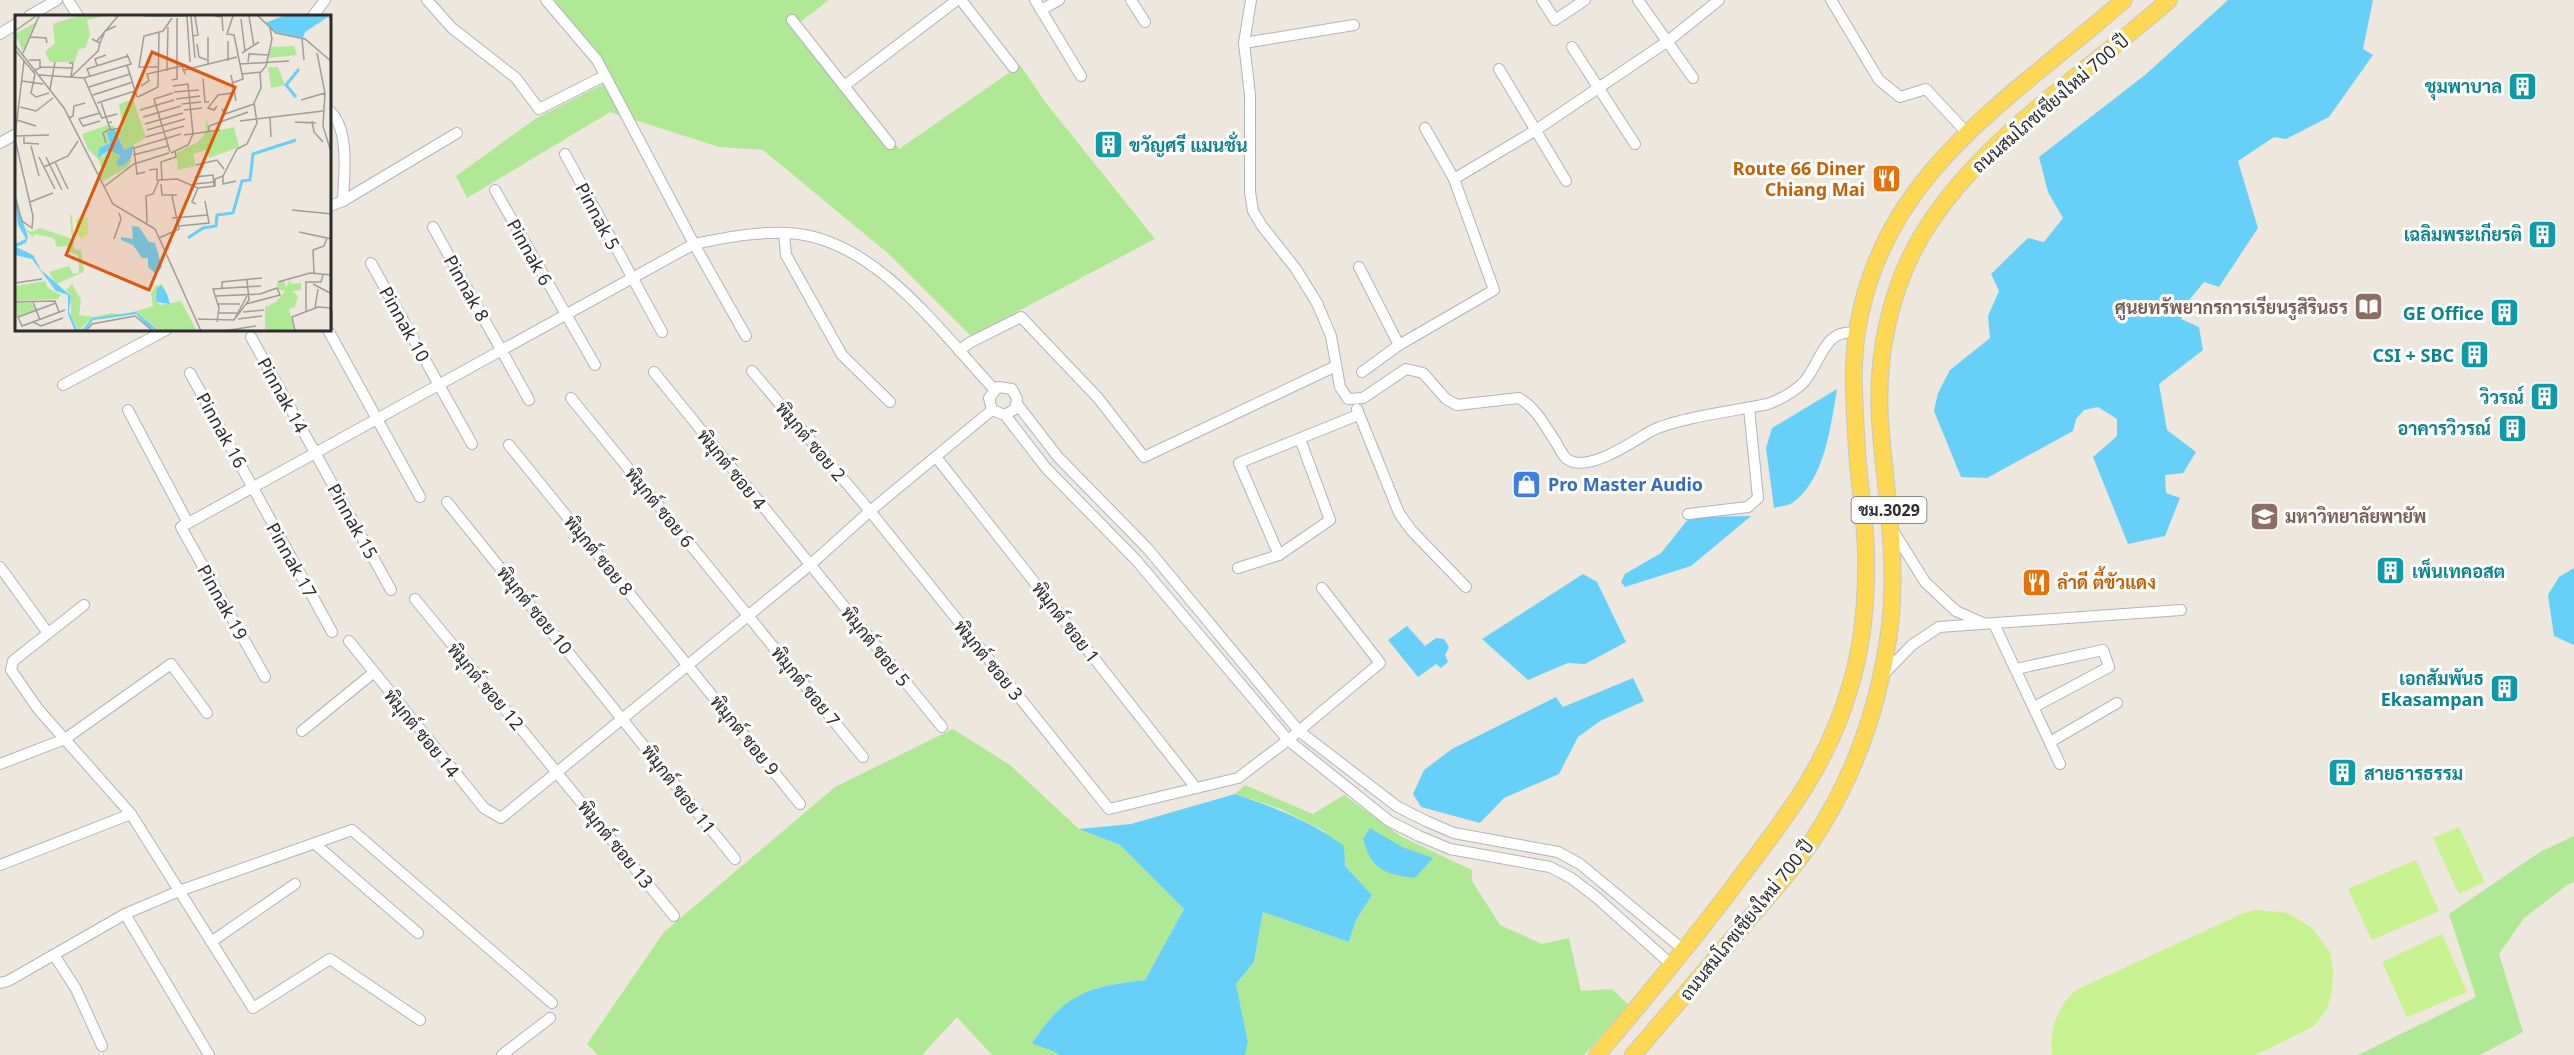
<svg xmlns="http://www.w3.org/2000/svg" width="2574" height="1055" font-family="'Noto Sans',Sarabun,sans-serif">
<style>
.green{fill:#b0e995}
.pitch{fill:#c6f290}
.water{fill:#67d0f9}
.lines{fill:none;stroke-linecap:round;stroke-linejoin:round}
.minor-casing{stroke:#b1b3c0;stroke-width:12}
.primary-casing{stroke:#c8c8c8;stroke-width:18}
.minor{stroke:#fff;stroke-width:10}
.primary{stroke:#fdd854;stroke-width:16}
.labels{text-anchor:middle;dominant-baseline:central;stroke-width:6;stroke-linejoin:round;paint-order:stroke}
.shield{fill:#fff;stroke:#6b6b6b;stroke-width:1.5}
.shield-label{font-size:16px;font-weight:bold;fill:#2c2c2c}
.culture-label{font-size:18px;font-weight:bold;fill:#0d838f;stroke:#fff;text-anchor:end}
.street-label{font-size:18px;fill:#2c2c2c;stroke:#fff}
.food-label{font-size:18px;font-weight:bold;fill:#c56008;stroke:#fff;text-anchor:end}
.education-label{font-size:18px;font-weight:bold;fill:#785e54;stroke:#fff;text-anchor:end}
.shop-label{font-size:18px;font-weight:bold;fill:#366cbe;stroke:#fff;text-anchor:start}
.inset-river{fill:none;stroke:#67d0f9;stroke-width:3}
.inset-road{fill:none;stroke:#a09c96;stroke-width:1.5}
.view{fill:#df570e;fill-opacity:0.15;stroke:#df570e;stroke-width:3}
.inset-edge{fill:none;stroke:#2c2c2c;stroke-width:3}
</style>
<rect width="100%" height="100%" fill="#eee7dd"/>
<g class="green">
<path d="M554,0H829L799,23L899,149L1020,65L1046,103L1155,239L971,336L890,255L763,150L719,147L610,112L467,198L456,176L535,119L613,79Z"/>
<path d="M953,729L1010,765L1079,829L1120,845L1184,909L1145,980C1088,986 1065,994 1032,1043C1041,1048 1053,1049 1059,1055H992L957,1017L922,1055H598L587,1044L664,932L835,787Z"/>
<path d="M1245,785L1313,814L1344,795L1402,837L1472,870V881L1500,925L1542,944L1569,938L1581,991L1612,989L1629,1005L1584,1055H1245L1248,1042L1236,984L1254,962L1263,912L1349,942L1356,920L1372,895L1345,866L1324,831L1281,809L1235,794Z"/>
<path d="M2574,836V882L2567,885L2524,918L2499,954L2523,1032L2480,1055H2358L2476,997L2449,914L2540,852Z"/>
</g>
<g class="pitch">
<path d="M2459,827L2485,882L2459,894L2433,838Z"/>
<path d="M2416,860L2439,911L2372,940L2348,889Z"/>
<path d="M2256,910L2288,913L2312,928L2330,952L2333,972L2332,991L2327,1009L2314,1026L2256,1055H2052C2049,1029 2057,1007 2076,990L2244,913Z"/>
<path d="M2442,934L2467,992L2407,1017L2382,962Z"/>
</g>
<g class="water">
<path d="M2228,0H2373L2363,49L2373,55L2329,117L2286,139L2274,137L2238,161L2258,228L2219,287L2204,282L2185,305L2181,319L2199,327L2203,350L2159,384L2167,430L2196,452L2183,473L2165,475L2166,493L2180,498L2165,536L2128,544L2093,457L2117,436V419L2098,407L2084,410L2076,419L2073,431L1987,478L1961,477L1934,411L1938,393L1950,370L1990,338L1988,316L1999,291L1991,274L2028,238L2044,242L2063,218L2048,192L2039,157L2145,75Z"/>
<path d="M1837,389C1831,424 1825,481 1792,503C1788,506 1780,506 1774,508L1766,448L1772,428Z"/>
<path d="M1751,516L1691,566L1625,587L1621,582L1625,574L1661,553L1690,517Z"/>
<path d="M2574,568V645L2554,636L2548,595L2559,577Z"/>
<path d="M1583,574L1597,582L1626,642L1585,664L1568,663L1528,680L1482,639Z"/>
<path d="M1407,626L1425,646L1436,638L1444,639L1449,647L1445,655L1448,662L1441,668L1436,664L1418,677L1388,640Z"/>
<path d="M1633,678L1644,701L1600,721L1578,737L1559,774L1504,798L1480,823L1421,807L1413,794L1424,770L1452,749L1556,697L1563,707Z"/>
<path d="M1235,794C1274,807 1311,821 1344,846L1345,866L1372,895L1356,920L1349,942L1263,912L1254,962L1236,984L1248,1042L1245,1055H1059C1053,1049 1041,1048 1032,1043C1066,993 1086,987 1145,980L1184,909L1120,845L1079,829L1131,824Z"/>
<path d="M1370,828L1402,847L1433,858L1415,878C1385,874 1372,871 1363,839Z"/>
</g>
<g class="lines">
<defs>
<g id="minor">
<path d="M68,0L78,16"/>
<path d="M427,0L452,28L516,78L539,109L604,76"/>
<path d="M546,0L597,60L694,244L746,336"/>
<path d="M961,0L1013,67"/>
<path d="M1035,0L1081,76"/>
<path d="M1131,0L1145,22"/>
<path d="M1251,0L1244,43L1250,95V192L1253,211L1262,226L1296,269L1317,303L1331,336L1340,387L1348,399L1363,398L1406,369L1423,373L1446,399L1457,405L1519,398C1537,409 1545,426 1557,444C1559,448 1563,456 1567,459C1587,474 1634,441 1651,431C1676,418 1739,410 1768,404C1781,399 1794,392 1804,382C1822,361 1823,328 1857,333"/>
<path d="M1542,0L1555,20L1585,0"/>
<path d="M1638,0L1693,78"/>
<path d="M1831,0L1879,80L1900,97L1926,89L1966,132"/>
<path d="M1041,10L1059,0"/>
<path d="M29,16L57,0"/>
<path d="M313,16L325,0"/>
<path d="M792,20L890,144"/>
<path d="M0,34L16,24"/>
<path d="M1244,43L1354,25"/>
<path d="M1572,47L1635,144"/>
<path d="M1499,69L1566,181"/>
<path d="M844,86L957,0"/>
<path d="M330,111C350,130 344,175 343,201L330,206"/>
<path d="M0,143L16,134"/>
<path d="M565,154L662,332"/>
<path d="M1454,179L1536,130L1668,41L1719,0"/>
<path d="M495,190L595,365"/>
<path d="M343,201L457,133"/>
<path d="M433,227L529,400"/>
<path d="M784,233L786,255L842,355L890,402"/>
<path d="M371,263L472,444"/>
<path d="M1359,267L1399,345"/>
<path d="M328,330L420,497"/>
<path d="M251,337L391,590"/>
<path d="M959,351L969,343L1021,317L1098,398L1144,457L1336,366"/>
<path d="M752,371L870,511L1109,809L1238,778L1288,740L1380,663L1322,588"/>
<path d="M654,372L942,727"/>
<path d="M1362,372L1399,345L1494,290L1454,179L1425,128"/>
<path d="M190,373L332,632"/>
<path d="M63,385L166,330"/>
<path d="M571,398L863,757"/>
<path d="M1017,404L1058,457L1148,549L1299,731L1377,791L1398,807L1426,821L1454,833L1558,852L1580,864L1685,951"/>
<path d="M1357,409L1399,513L1411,530L1466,587"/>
<path d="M128,410L188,523"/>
<path d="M1005,415L1015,409L1017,399L1012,389L998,387L989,398L992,410L1005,415L1046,468L1136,560L1288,740L1389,821L1419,836L1450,849L1550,867L1571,878L1596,897L1673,966"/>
<path d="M509,445L800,804"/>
<path d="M936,457L1196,788"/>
<path d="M447,502L735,859"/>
<path d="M1688,514L1748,507L1758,498L1749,408"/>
<path d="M1892,529L1925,582L1956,611L1983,623"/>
<path d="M1279,555L1239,463L1358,415"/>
<path d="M0,567L48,633"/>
<path d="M1238,568L1279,555L1330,520L1300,439"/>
<path d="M415,599L674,916"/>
<path d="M84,605L13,661L11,670L38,709L131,814L253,1008L330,959L420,1020"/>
<path d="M1994,624L2060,764"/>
<path d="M349,641L484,808L501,818L810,565L870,511L992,410"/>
<path d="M2016,669L2103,650L2109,667L2034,707"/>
<path d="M265,677L181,527L694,244C728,237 763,230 798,234C879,244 942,334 994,389"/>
<path d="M1881,677L1912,645L1939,627L2181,610"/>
<path d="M302,731L373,673"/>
<path d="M2050,742L2117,703"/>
<path d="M0,764L65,739L171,664L207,713"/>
<path d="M315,844L418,933"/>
<path d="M0,865L131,814"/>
<path d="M125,914L209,1055"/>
<path d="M211,942L295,884"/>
<path d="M54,955L76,989L102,1046"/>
<path d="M0,983L8,981L125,914L179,891L352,830L552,1003"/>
<path d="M502,1055L550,1018"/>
</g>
<g id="primary">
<path d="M1597,1055C1647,996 1696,937 1742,875C1788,815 1829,761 1850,687C1863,645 1867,595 1866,551C1865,517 1859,484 1857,451C1855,412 1851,371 1857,332C1881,172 2013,98 2124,0"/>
<path d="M1633,1055C1670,1012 1707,969 1743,926C1772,892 1802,860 1824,822C1860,762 1881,696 1890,626C1898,557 1885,489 1880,420C1876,356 1890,287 1924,232C1980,140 2089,71 2169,0"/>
</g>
</defs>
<use href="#minor" class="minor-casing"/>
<use href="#primary" class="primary-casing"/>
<use href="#minor" class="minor"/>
<use href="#primary" class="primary"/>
</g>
<defs>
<symbol id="building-square" viewBox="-11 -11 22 22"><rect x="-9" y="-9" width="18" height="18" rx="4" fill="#0f9aa8" stroke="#fff"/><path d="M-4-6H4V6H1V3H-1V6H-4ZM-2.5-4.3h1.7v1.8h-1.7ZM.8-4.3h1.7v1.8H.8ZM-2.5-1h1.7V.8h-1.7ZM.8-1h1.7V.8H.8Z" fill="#fff"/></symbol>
<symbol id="restaurant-square" viewBox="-11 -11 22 22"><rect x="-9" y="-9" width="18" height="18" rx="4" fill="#e8710a" stroke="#fff"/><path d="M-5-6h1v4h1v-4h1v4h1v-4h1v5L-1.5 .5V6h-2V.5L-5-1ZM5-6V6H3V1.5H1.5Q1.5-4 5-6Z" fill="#fff"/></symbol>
<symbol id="library-square" viewBox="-11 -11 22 22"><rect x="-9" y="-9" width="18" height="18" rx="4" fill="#8d6e63" stroke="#fff"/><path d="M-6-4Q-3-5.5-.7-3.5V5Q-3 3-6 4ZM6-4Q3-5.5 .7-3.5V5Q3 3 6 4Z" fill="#fff"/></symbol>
<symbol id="shop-square" viewBox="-11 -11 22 22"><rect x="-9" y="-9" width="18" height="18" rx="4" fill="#3f7fe0" stroke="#fff"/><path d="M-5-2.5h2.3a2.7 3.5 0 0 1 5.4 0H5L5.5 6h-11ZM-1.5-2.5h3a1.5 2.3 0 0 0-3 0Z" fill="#fff"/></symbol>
<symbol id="university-square" viewBox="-11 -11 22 22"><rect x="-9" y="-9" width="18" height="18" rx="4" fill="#8d6e63" stroke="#fff"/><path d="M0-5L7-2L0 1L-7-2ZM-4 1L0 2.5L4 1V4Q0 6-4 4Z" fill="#fff"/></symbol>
</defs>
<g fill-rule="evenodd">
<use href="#building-square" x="2506" y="70" width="33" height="33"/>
<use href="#building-square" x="1092" y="128" width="33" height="33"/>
<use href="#restaurant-square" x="1870" y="162" width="33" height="33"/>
<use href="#building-square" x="2526" y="218" width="33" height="33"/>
<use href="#library-square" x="2352" y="290" width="33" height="33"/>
<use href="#building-square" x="2488" y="296" width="33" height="33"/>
<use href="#building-square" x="2458" y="338" width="33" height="33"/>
<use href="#building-square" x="2528" y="380" width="33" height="33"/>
<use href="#building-square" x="2496" y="412" width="33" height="33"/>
<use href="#shop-square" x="1510" y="468" width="33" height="33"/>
<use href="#university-square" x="2248" y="500" width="33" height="33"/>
<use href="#building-square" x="2374" y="554" width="33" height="33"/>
<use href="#restaurant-square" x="2020" y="566" width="33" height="33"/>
<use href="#building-square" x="2488" y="672" width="33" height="33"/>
<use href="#building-square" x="2326" y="756" width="33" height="33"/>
</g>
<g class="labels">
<rect class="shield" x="1851.5" y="497" width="75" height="26" rx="4.5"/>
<g class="shield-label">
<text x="1889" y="510">ชม.3029</text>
</g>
<g class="culture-label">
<text x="2502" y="86">ชุมพาบาล</text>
<text x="1129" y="145" text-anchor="start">ขวัญศรี แมนชั่น</text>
<text x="2522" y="234">เฉลิมพระเกียรติ</text>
<text x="2484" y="313">GE Office</text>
<text x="2454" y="355">CSI + SBC</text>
<text x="2524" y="397">วิวรณ์</text>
<text x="2491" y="428">อาคารวิวรณ์</text>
<text x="2412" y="571" text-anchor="start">เพ็นเทคอสต</text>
<text x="2484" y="678">เอกสัมพันธ<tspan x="2484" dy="21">Ekasampan</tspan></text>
<text x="2364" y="773" text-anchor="start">สายธารธรรม</text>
</g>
<g class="street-label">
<text transform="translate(2050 103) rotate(-41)">ถนนสมโภชเชียงใหม่ 700 ปี</text>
<text transform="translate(598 216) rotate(62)">Pinnak 5</text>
<text transform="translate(530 252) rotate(61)">Pinnak 6</text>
<text transform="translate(467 288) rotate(61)">Pinnak 8</text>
<text transform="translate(405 324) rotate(61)">Pinnak 10</text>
<text transform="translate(283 395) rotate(61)">Pinnak 14</text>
<text transform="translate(222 430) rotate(61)">Pinnak 16</text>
<text transform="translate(811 441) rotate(50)">พิมุกต์ ซอย 2</text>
<text transform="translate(732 469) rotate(51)">พิมุกต์ ซอย 4</text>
<text transform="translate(660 507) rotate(51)">พิมุกต์ ซอย 6</text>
<text transform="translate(353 521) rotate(61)">Pinnak 15</text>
<text transform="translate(599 555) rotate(51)">พิมุกต์ ซอย 8</text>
<text transform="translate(292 560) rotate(61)">Pinnak 17</text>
<text transform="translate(223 602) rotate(61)">Pinnak 19</text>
<text transform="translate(535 610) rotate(51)">พิมุกต์ ซอย 10</text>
<text transform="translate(1066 622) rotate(52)">พิมุกต์ ซอย 1</text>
<text transform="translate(876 646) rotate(51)">พิมุกต์ ซอย 5</text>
<text transform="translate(989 660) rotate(51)">พิมุกต์ ซอย 3</text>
<text transform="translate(486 686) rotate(50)">พิมุกต์ ซอย 12</text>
<text transform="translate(806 686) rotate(51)">พิมุกต์ ซอย 7</text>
<text transform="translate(422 733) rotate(51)">พิมุกต์ ซอย 14</text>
<text transform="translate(745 735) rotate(51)">พิมุกต์ ซอย 9</text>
<text transform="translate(679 789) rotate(52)">พิมุกต์ ซอย 11</text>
<text transform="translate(616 844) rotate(51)">พิมุกต์ ซอย 13</text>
<text transform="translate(1746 920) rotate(-51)">ถนนสมโภชเชียงใหม่ 700 ปี</text>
</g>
<g class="food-label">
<text x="1865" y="168">Route 66 Diner<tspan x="1865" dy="21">Chiang Mai</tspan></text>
<text x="2057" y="582" text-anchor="start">ลำดี ตี้ขัวแดง</text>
</g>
<g class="education-label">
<text x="2348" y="307">ศูนยทรัพยากรการเรียนรูสิรินธร</text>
<text x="2285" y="516" text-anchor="start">มหาวิทยาลัยพายัพ</text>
</g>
<g class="shop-label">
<text x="1548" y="484">Pro Master Audio</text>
</g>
</g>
<g transform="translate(15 15)">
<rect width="316" height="316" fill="#eee7dd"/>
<path d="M62,1H90L72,5L75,19L71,32L63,35L60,47H35L30,37L40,28L38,9ZM21,7L8,36L0,19ZM279,31L282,40L253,43L256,32ZM253,52H263L270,70L256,73ZM118,84L131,123L109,135L100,115L95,129L84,133L85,139L87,142L95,135L101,137L106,141L101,147L104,150L117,144L113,152L88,166L82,158L87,155L84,145L73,134L67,119L93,110L99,111L102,116L108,114L104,89ZM191,102L194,118L219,112L224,132L194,143L191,135L178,139L181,151L163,155L161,138L183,127L191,117ZM55,200H57L59,234L66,235L69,257L41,269L34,257L54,251L58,259L64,258L63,240L54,237V231L42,232L39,223L20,219L18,222L8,213L16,217L25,213L57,224ZM275,264L276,269L286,268V275L277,276L283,281L280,292L274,294L279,314L250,316V292L261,287L270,276L263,274L262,268L269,266L271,273ZM30,266L33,273L46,280L43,284L0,286V271ZM57,269L66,285L64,300L79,302L97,298L107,300L138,291L136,278L141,271L147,269L152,279L144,270L141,287L146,290L166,286L182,316H145L121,297L109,301L88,304L77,303L64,315L56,302V281L51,275ZM0,288H17L20,295L0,302Z" fill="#b0e995"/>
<path d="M67,199L73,203V219L67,224L62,220L61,204Z" fill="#c6f290"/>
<path d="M268,1H316V6L313,2L290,17L288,23L261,17L250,8ZM100,115L109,135L119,130L116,143L109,150L104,151L101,147L106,141L95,135L83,143L84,133L95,128L92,117ZM0,183L13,222L11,228L1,232L18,240L26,255L56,281L54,297L62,314H68L77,303L121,297L144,316L133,312L121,299L78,305L70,316H60L53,299V280L41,276L17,244L0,240V229L11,224L3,210ZM117,211L124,212L134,227L140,228L147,252L141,259L133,252V243H127L118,230L106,225V222L118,224ZM146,270L152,279L155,289L141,287L142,273Z" fill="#67d0f9"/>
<path class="inset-river" d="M281,82L271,70L284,54M173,223L188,213L201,211L202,200L218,198L227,166L235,165L238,139L281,125"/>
<path class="inset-road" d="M130,1H172L175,47M176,1L180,43M200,1L207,2L208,16M234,1L239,31M243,1L261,18L290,24L317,47M226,4L230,36M0,16L21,1M178,21L183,20L180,1M15,22L31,23L32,28M193,22V50M287,24L289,45M82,26L103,1M85,28L90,16L101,11M182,29L184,42L192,45M0,30L49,93L98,189L140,214L186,316M0,35L20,59M8,38L24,1M227,38L244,27M302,38L310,78L308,111L317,140M14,45H25V53L20,55M213,46V26M233,47L234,39L254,40M54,48H58L56,62M225,49L274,46M112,50L122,82M82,51L80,44L91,40M25,52L57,53M144,52H124L129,21L148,16L157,3M169,55L222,42M152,56L153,12M20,59L16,78L21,82L34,78M227,59L246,57M24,60L69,63L116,49L112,39M216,60L221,86M75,61L72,54L113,41M56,62L83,36L85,28L77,24M69,63L87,103L102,99M188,64L190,87H194M157,65L162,64V3M7,66L28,69M217,68L228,64L219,20L212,19L218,1M126,71L134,66L132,59L167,51L170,59M74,72L115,59M35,74L40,47M159,77L184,75M78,80L118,67M123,82L143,72L144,18M161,84L185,81M286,85L310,78M86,87L93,108M82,88L120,76M167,89L186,87M202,91L199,95L193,93L203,80L218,78M5,92L21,96L38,83M207,94L210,99L239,89M125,95L159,85M169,95L187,93M128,102L166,91M54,103L58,101L59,91L70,88M255,103L256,122M2,105L21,111M85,106L68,111L64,104L85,98M225,106L308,96M297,106L299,117L308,127M97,107L93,108L96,115L104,113M280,107L301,108M130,109L168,98M132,115L170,104M194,117V111L233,97M169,120L205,115M0,121L9,46M0,121L34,120M9,122V128L24,129M131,122L169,111M0,124L18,201L17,213L7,206L0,181M91,128L88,118L95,114M16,131L24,161M155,137L139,84L158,78M156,138L173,130L178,119L173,69L158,71M118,140L153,131M24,142L40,174M31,142L47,175M40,147L53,174M181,150L202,145L209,154M29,152L53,141L63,126M134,155L142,154V166M130,157L122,159L119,133L166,119M208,161V169L221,166M180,162L198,160L199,171M147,165L146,147L161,142L160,136M146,169L147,180H162M180,169L199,167M90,171L119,149L154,138M15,187L38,178M181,189L177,187L183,173M277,195L317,199M157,203L193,200M132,208L131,181L138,179L144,165L162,164L183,173L200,171V164L208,161L222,134L232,129L242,108L239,88L246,73L245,58L251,51L257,24L255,13M164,211L194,208L190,186M284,217L317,224M144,223L164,214L157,181M99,224L106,204L104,198M299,258L298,235L309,231L312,223M232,265L234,285L219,305L232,281M263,267L295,258L317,260M0,268L27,264M298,269L317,279M207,274V267L247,263M201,281L245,279L262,273L265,280L231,289M0,287L40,286L44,297M18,287L25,305M41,288L3,302L7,311L50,295M203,289H225M300,293L303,274M317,295V315M228,297L249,295M291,297V267H306L308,260M203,298H222M183,304L219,305M223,304L247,301M18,307L26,311L48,303M202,307L204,293L198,274L246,271M71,316L77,309L120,301L138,316M208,316L241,311M280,316L277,302L303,292L317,293"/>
<path class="view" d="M137,37L220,72L134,275L51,240Z"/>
<rect width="316" height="316" class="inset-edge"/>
</g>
</svg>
